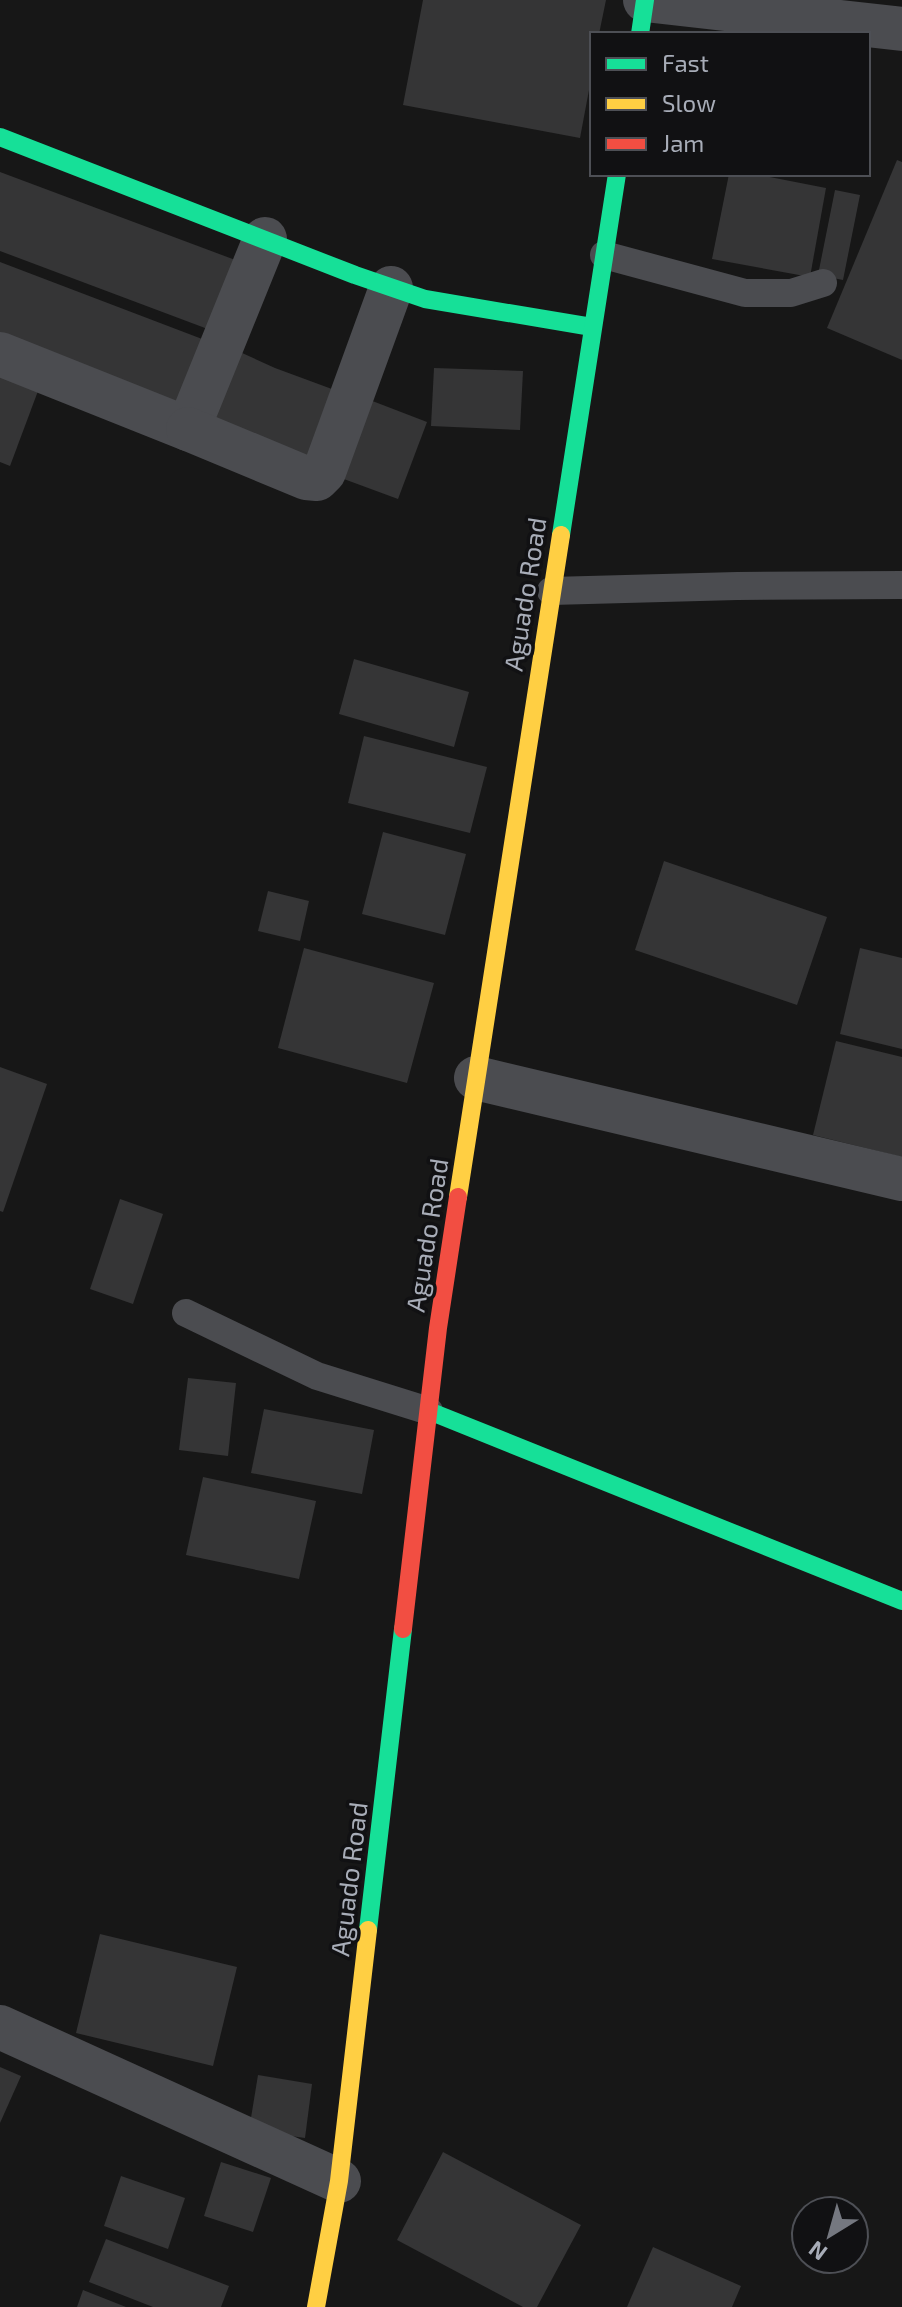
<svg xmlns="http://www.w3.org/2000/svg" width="902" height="2307" font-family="'Exo 2',sans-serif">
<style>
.building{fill:#353536}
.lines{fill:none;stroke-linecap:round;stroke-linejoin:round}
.lane{stroke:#4b4c50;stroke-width:28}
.street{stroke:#4b4c50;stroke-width:44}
.fast{stroke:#16e098;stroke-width:18}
.slow{stroke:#ffcf43;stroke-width:18}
.jam{stroke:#f24e42;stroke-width:18}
.labels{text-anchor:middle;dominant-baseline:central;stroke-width:7;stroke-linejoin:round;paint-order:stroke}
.street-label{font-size:26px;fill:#a8adb8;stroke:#111113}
</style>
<rect width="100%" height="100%" fill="#171717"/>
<g class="building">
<path d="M423,0H606L599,34H592V74L580,138L403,105Z"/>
<path d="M897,160L902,162V360L827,328Z"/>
<path d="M0,172L246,264L221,334L0,251Z"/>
<path d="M729,174H754L826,188L810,277L712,259Z"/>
<path d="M835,190L860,195L843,280L818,275Z"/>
<path d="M0,262L210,342L182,415L0,346Z"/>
<path d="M231,348L275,368L340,392L311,470L202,425Z"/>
<path d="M434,368L523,371L520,430L431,426Z"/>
<path d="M0,376L38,391L10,466L0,462Z"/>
<path d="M362,397L427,422L398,499L333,475Z"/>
<path d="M354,659L469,692L454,747L339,714Z"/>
<path d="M364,736L487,767L470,833L348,803Z"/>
<path d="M383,832L466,854L445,935L362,914Z"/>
<path d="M664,861L827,917L797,1005L635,950Z"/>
<path d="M268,891L309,901L300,941L258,931Z"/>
<path d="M304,948L434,983L407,1083L278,1048Z"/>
<path d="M860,948L902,958V1049L840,1034Z"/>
<path d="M836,1041L902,1057V1157L813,1135Z"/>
<path d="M0,1067L47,1084L3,1212L0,1211Z"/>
<path d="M120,1199L163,1214L133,1304L90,1289Z"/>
<path d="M188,1378L236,1383L228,1456L179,1450Z"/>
<path d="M264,1409L374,1430L362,1494L251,1473Z"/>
<path d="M203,1477L316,1501L299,1579L186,1555Z"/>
<path d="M100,1934L237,1967L213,2066L76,2033Z"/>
<path d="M0,2067L21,2076L0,2123Z"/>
<path d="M258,2075L312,2084L305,2138L249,2130Z"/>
<path d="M443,2152L581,2225L537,2307H523L397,2240Z"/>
<path d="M221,2162L271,2178L253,2232L204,2216Z"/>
<path d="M121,2176L185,2198L168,2249L104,2226Z"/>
<path d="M106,2239L229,2286L221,2307H153L89,2282Z"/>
<path d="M653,2247L741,2286L732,2307H627Z"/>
<path d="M83,2290L126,2307H77Z"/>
</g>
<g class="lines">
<g class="lane">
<path d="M604,255L745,293H791L823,283"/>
<path d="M551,591L737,586L902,585"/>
<path d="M186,1313L317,1376L429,1411"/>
</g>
<g class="street">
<path d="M645,0L902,29"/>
<path d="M0,354L188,429L265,239"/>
<path d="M188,429L306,478L317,479L324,472L391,288"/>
<path d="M476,1078L902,1179"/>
<path d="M0,2027L339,2181"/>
</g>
<g class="fast">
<path d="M640,34L645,0"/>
<path d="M0,137L355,275L425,299L592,327"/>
<path d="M561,535L617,174"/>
<path d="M429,1411L902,1601"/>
<path d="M368,1930L403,1629"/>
</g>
<g class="slow">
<path d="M458,1197L561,535"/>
<path d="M316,2307L339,2181L368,1930"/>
</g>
<path class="jam" d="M403,1629L438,1328L458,1197"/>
</g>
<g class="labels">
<g class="street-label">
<text transform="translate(524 594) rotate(-81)">Aguado Road</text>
<text transform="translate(426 1235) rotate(-81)">Aguado Road</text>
<text transform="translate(348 1879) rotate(-83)">Aguado Road</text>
</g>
</g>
<rect x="590" y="32" width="280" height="144" fill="#111113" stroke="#4d4f55" stroke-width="2"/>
<rect x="606" y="58" width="40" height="12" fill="#16e098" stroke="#4d4f55" stroke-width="2"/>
<text x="662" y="72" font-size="24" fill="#a8adb8">Fast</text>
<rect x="606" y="98" width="40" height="12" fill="#ffcf43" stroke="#4d4f55" stroke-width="2"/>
<text x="662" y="112" font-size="24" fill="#a8adb8">Slow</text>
<rect x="606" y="138" width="40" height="12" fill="#f24e42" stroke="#4d4f55" stroke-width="2"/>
<text x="662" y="152" font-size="24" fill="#a8adb8">Jam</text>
<g transform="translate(830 2235) rotate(217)"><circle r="38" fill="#111113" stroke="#4d4f55" stroke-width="2"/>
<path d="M0-6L14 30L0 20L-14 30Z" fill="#757880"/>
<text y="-12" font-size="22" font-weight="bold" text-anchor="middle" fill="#a8adb8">N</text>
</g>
</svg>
